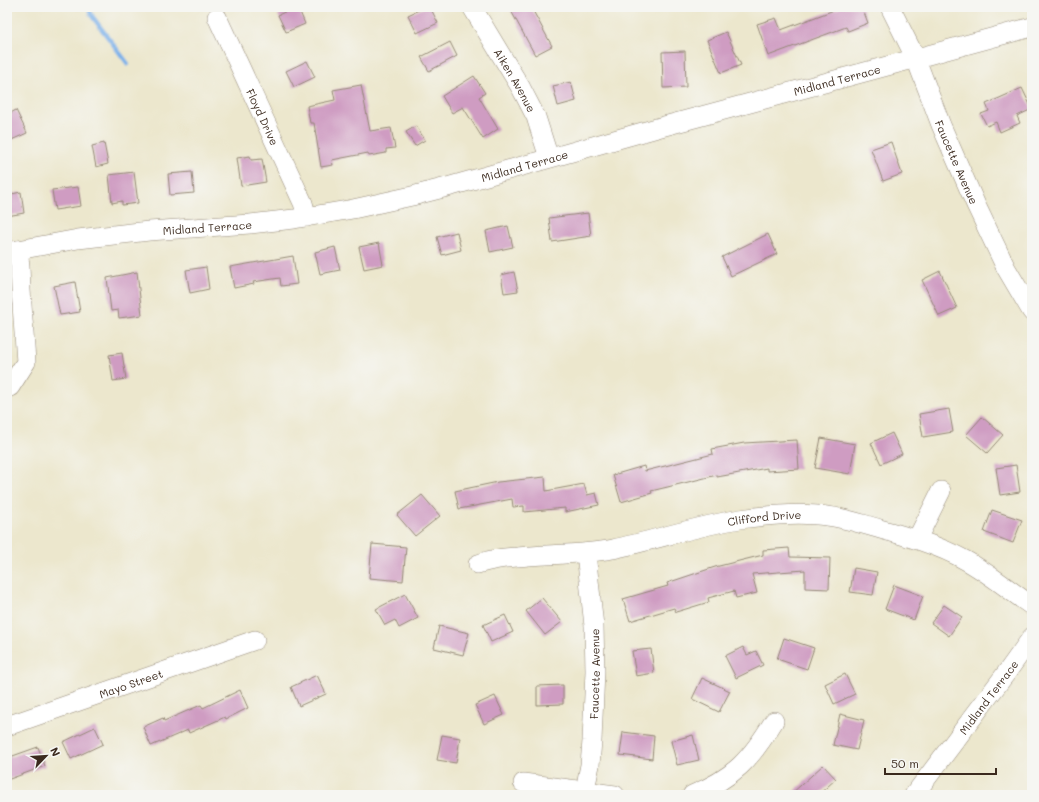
<svg xmlns="http://www.w3.org/2000/svg" width="1039" height="802" font-family="Mali,sans-serif">
<style>
.lines{fill:none;stroke-linecap:round;stroke-linejoin:round}
.stream{stroke:#7cb1ea;stroke-width:4.5}
.building{fill:#cf9cc2}
.minor-casing{stroke:#948876;stroke-width:20}
.minor{stroke:#fff;stroke-width:19}
.labels{text-anchor:middle;dominant-baseline:central;stroke-width:4;stroke-linejoin:round;paint-order:stroke}
.street-label{font-size:11px;fill:#3b2a1e;stroke:#f6f6f2}
</style>
<rect width="100%" height="100%" fill="#f6f6f2"/>
<filter id="ink" filterUnits="userSpaceOnUse"><feTurbulence type="fractalNoise" baseFrequency=".025" numOctaves="2"/><feDisplacementMap in="SourceGraphic" scale="8" xChannelSelector="R" yChannelSelector="G"/><feConvolveMatrix kernelMatrix="1 2 1 2 8 2 1 2 1" color-interpolation-filters="sRGB"/></filter>
<filter id="wash" filterUnits="userSpaceOnUse"><feTurbulence type="fractalNoise" baseFrequency=".012" numOctaves="4" result="noise"/><feDisplacementMap in="SourceGraphic" scale="16" xChannelSelector="R" yChannelSelector="G"/><feGaussianBlur stdDeviation="0.9" result="paint"/><feColorMatrix in="noise" values="0 0 0 0 0 0 0 0 0 0 0 0 0 0 0 0 0 1.4 0 .05"/><feComposite in="paint" operator="in"/></filter>
<g filter="url(#wash)">
<rect width="100%" height="100%" fill="#ece7cd"/>
<g class="lines">
<path class="stream" d="M88,7L92,16L128,64"/>
</g>
<g id="blocks">
<g class="building">
<path d="M296,7H298L305,24L286,32L278,15Z"/>
<path d="M425,7H430L438,23L417,33L408,15Z"/>
<path d="M509,7H531L552,46L535,55Z"/>
<path d="M842,7H862L868,23L848,31L846,27L768,56L757,24L776,18L781,30Z"/>
<path d="M726,32L741,65L721,73L707,40Z"/>
<path d="M450,42L457,56L429,71L421,57Z"/>
<path d="M685,51L686,87L663,88L662,52Z"/>
<path d="M307,61L315,77L294,87L286,71Z"/>
<path d="M474,76L485,93L479,97L498,129L483,139L463,107L452,113L442,96Z"/>
<path d="M571,82L576,101L558,106L553,86Z"/>
<path d="M361,85L370,131L391,128L395,148L386,149V153L369,156L368,153L332,160L333,165L321,167L314,123H310L307,106L335,100L333,90Z"/>
<path d="M1022,88L1032,109L1017,116L1020,123L1000,132L996,122L987,126L981,114L989,111L986,104Z"/>
<path d="M16,110L27,133L7,142V115Z"/>
<path d="M416,126L425,140L415,146L406,132Z"/>
<path d="M891,142L902,174L883,181L871,149Z"/>
<path d="M104,143L108,164L96,167L92,146Z"/>
<path d="M250,156L251,160L262,159L266,182L241,186L237,158Z"/>
<path d="M134,172L138,203L122,205V201L112,203L109,175Z"/>
<path d="M192,172L194,193L170,195L168,174Z"/>
<path d="M78,187L81,206L55,210L52,190Z"/>
<path d="M21,192L24,213L7,216V195Z"/>
<path d="M588,213L591,236L552,242L549,218Z"/>
<path d="M508,226L513,247L490,252L486,231Z"/>
<path d="M457,232L461,250L442,255L437,237Z"/>
<path d="M768,234L777,254L731,276L722,257Z"/>
<path d="M379,243L383,265L364,269L359,247Z"/>
<path d="M335,247L340,270L320,274L315,252Z"/>
<path d="M293,256L297,284L281,286L280,278L253,282L254,284L234,288L230,267Z"/>
<path d="M206,267L209,289L190,293L186,270Z"/>
<path d="M940,271L957,308L939,316L922,280Z"/>
<path d="M137,272L142,315L119,318L118,310L111,311L107,278Z"/>
<path d="M514,272L518,291L504,293L501,275Z"/>
<path d="M75,282L80,312L60,315L54,286Z"/>
<path d="M122,353L126,379L113,381L109,355Z"/>
<path d="M949,409L953,432L923,437L919,414Z"/>
<path d="M982,417L1003,435L987,453L966,435Z"/>
<path d="M892,433L902,454L881,464L871,443Z"/>
<path d="M821,438L855,444L850,474L815,468Z"/>
<path d="M797,440L799,469L767,471V468L717,477V475L651,491L652,493L621,502L613,475L644,466L645,471L713,454L712,449L744,443Z"/>
<path d="M1016,465L1020,492L1000,495L996,468Z"/>
<path d="M545,477L546,491L584,484L587,495L596,493L599,505L565,512V508L524,512V506L513,507L512,499L459,509L455,491L498,482Z"/>
<path d="M422,495L440,516L415,536L397,515Z"/>
<path d="M992,510L1022,520L1013,543L984,532Z"/>
<path d="M372,544L406,547L403,581L369,578Z"/>
<path d="M789,548L790,557L830,558L829,589L805,588V570L752,574L757,593L736,598L734,591L708,598L709,602L676,612L674,608L630,621L623,599L668,586L667,583L715,567L763,555V550Z"/>
<path d="M854,568L877,572L873,595L850,592Z"/>
<path d="M894,585L923,596L914,620L885,609Z"/>
<path d="M405,594L418,618L399,628L395,620L385,625L376,609Z"/>
<path d="M542,598L562,622L545,635L526,611Z"/>
<path d="M944,605L962,617L949,636L931,623Z"/>
<path d="M505,615L513,632L491,642L483,625Z"/>
<path d="M439,626L469,633L463,655L434,648Z"/>
<path d="M784,638L814,648L807,669L777,659Z"/>
<path d="M743,647L747,655L756,651L763,665L736,678L725,656Z"/>
<path d="M651,649L654,673L636,676L632,651Z"/>
<path d="M845,674L855,694L834,704L825,684Z"/>
<path d="M317,675L326,694L299,706L291,687Z"/>
<path d="M702,678L730,691L719,712L692,699Z"/>
<path d="M563,685V704L537,705V686Z"/>
<path d="M240,690L248,708L226,719L225,717L189,733L188,730L151,746L143,727L163,718L164,721L201,705L203,708Z"/>
<path d="M495,696L504,715L484,724L475,705Z"/>
<path d="M840,714L864,720L857,750L833,745Z"/>
<path d="M95,727L103,744L71,759L63,742Z"/>
<path d="M623,732L654,736L652,759L620,755Z"/>
<path d="M442,735L460,738L456,763L437,760Z"/>
<path d="M693,735L699,760L677,765L671,741Z"/>
<path d="M38,747L45,766L7,780V758Z"/>
<path d="M823,765L836,779L818,795H790Z"/>
</g>
</g>
</g>
<g filter="url(#ink)">
<use href="#blocks" fill-opacity="0" stroke="#948876" stroke-width="1"/>
<g class="lines">
<defs>
<g id="minor">
<path id="s1" d="M472,7L521,88L536,117L549,158"/>
<path id="s2" d="M890,7L916,59L941,125L976,205L1006,268L1032,312"/>
<path id="s3" d="M217,17L303,203L307,217"/>
<path id="s4" d="M7,252L78,239L149,231L250,224L294,219L353,209L412,196L451,186L657,128L1032,27"/>
<path d="M7,388L10,387L26,362L21,290L20,266L18,250"/>
<path d="M917,539L941,491"/>
<path id="s5" d="M478,564C491,559 503,558 517,557C549,554 581,555 613,549C655,540 697,526 740,519C768,515 799,512 827,516C845,518 863,524 880,529C909,537 938,545 965,560C989,573 1010,591 1032,606"/>
<path id="s6" d="M7,726L255,640"/>
<path d="M523,783L615,795"/>
<path id="s7" d="M584,795L590,765L592,741L595,671L594,626L586,553"/>
<path d="M692,795C734,778 751,759 774,721"/>
<path id="s8" d="M914,795L1007,672L1032,637"/>
</g>
</defs>
<use href="#minor" class="minor-casing"/>
<use href="#minor" class="minor"/>
</g>
</g>
<g class="labels">
<g class="street-label">
<text stroke="none"><textPath href="#s1" startOffset="85">Aiken Avenue</textPath></text>
<text stroke="none"><textPath href="#s4" startOffset="850">Midland Terrace</textPath></text>
<text stroke="none"><textPath href="#s3" startOffset="110">Floyd Drive</textPath></text>
<text stroke="none"><textPath href="#s2" startOffset="169">Faucette Avenue</textPath></text>
<text stroke="none"><textPath href="#s4" startOffset="526">Midland Terrace</textPath></text>
<text stroke="none"><textPath href="#s4" startOffset="202">Midland Terrace</textPath></text>
<text stroke="none"><textPath href="#s5" startOffset="291">Clifford Drive</textPath></text>
<text stroke="none"><textPath href="#s7" startOffset="122">Faucette Avenue</textPath></text>
<text stroke="none"><textPath href="#s6" startOffset="131">Mayo Street</textPath></text>
<text stroke="none"><textPath href="#s8" startOffset="123">Midland Terrace</textPath></text>
</g>
</g>
<rect width="1039" height="802" fill="none" stroke="#f6f6f2" stroke-width="24"/>
<g transform="translate(46 756) rotate(65)" stroke="#f6f6f2" stroke-width="3" paint-order="stroke">
<path d="M0-3L7 15L0 10L-7 15Z" fill="#3b2a1e"/>
<text y="-6" font-size="11" font-weight="bold" text-anchor="middle" fill="#3b2a1e">N</text>
</g>
<path d="M885 768v6h111v-6" fill="none" stroke="#3b2a1e" stroke-width="2"/>
<text x="891" y="768" font-size="12" fill="#3b2a1e" stroke="#f6f6f2" stroke-width="3" paint-order="stroke">50 m</text>
</svg>
